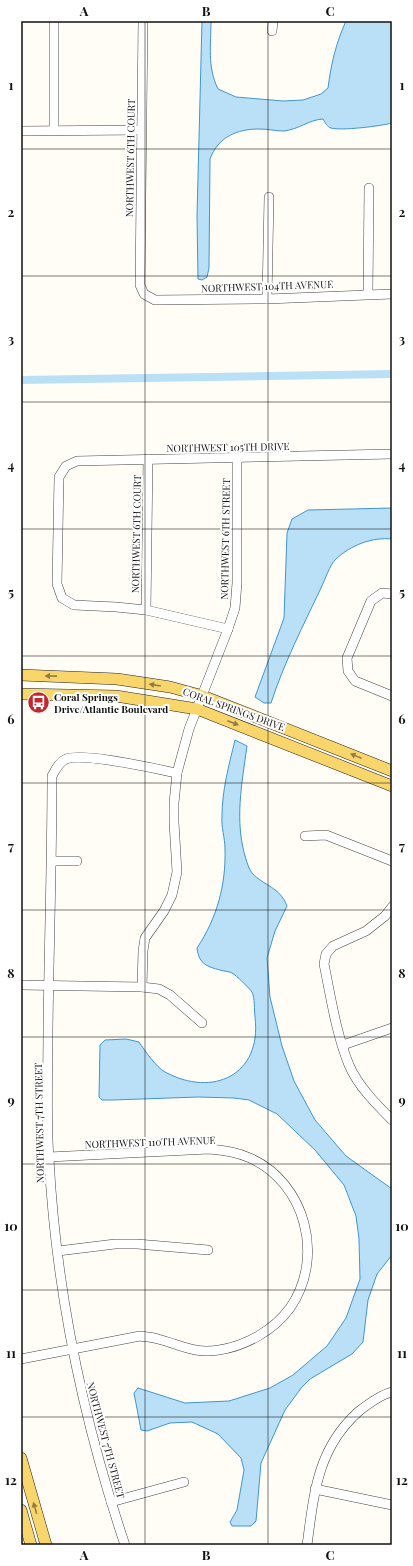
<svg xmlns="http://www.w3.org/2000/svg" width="413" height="1566" font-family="'Playfair Display',serif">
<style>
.water{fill:#b9e0f7;stroke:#3f96cf}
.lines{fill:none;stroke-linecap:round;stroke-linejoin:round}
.canal{stroke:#b9e0f7;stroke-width:8}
.minor-casing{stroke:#444;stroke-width:10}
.major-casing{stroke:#222;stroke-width:12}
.minor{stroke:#fff;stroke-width:9}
.major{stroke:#f9d66b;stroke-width:11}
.oneway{fill:#917d42}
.grid{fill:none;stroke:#111;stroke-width:1;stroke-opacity:0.55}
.labels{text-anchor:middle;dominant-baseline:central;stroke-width:4;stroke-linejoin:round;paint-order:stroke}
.street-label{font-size:10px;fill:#111;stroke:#fff}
.poi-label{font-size:10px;font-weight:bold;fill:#111;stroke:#fff;text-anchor:start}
.neatline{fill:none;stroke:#111;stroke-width:1.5}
.grid-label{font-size:13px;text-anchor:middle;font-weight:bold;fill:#111}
</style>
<rect width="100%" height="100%" fill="#fffdf5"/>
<g class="water">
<path d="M202,21H211C211,45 207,66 218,89L236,97L283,101L303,100L321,94L328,88C331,64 336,43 346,21H392V123C381,126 341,131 331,128C327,127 325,122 323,119C308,120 300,129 284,131C276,131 268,129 259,129C237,129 218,137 210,159L209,268L207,277L202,280L198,279L197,216Z"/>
<path d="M392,508V539C372,537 351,545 336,559C330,564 325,580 321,588C303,626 284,663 271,703H264L255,697L284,618L287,533L292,519L308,510Z"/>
<path d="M235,740L247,746C242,783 234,822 246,859C247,863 249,869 252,873C264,886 280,887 287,906L275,931L267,958L270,997L282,1046L294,1081L315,1120L346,1156L392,1189V1255L377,1274L368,1300L363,1342L352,1354L310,1379L302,1387L285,1410L261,1463L256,1521L251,1526H232L230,1522L237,1510L244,1470L241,1458L218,1434L192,1422L170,1423L147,1431L141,1430L134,1393L138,1388L185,1403L229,1401L270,1388L293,1375L327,1346L346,1318L360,1279L359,1239L356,1216L344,1185L315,1150L277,1114L249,1100L234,1098L198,1097L113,1100H102L99,1097L100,1045L105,1040L126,1039L139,1042C145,1051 156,1067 165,1072C213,1098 262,1075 255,1017C254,1010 255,998 252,992C250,989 236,975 232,973C230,972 226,971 224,971C208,967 199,965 197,948C217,918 226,885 225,849C225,838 221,827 222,816C222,790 229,765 235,740Z"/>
</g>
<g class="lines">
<path class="canal" d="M21,380L392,374"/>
<defs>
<g id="minor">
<path d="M143,21L140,285L144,294L155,300L267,299L392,294"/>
<path d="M272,31L273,21"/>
<path d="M54,130V21"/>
<path d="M21,131L141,130"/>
<path d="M368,294L369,188"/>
<path d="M267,299L269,197"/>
<path d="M392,594L382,593L371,601L347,658L348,671L355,681L392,696"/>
<path d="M146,610L148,459"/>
<path d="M228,629L146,610L116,607L74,605L62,598L57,584L59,477L66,466L77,461L392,454"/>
<path d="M305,836L326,835L392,861"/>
<path d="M52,861H77"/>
<path d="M392,907L385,916L366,931L333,946L326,954L324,964C331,998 336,1033 349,1065C358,1086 376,1104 392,1120"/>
<path d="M21,985L142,987L159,989L170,995L202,1023"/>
<path d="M142,987L143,951L145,938L164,911L172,895L177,872L174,822V803L177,773L189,729L228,629L235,608L237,583V457"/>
<path d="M343,1045L392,1028"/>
<path d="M58,1251L115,1244H137L208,1250"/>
<path d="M21,1359L140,1336C146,1337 152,1337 158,1339C181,1345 194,1354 219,1350C246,1346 274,1330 290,1308C325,1258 306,1183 250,1158C237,1152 224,1150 209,1149L49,1157"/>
<path d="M315,1489L392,1505"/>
<path d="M111,1502L184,1482"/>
<path d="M125,1545C83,1420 56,1290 49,1159C46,1116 48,1073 48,1030C49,945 52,860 52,776C56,769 59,762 66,759C84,752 156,769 177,773"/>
<path d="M307,1545C314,1494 317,1449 358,1412C368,1404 380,1395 392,1392"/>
</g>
<g id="major">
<path d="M21,675L117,679L170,687L203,696L392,771"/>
<path d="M21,694L116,696L197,709L392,786"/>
<path d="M21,1458L46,1545"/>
<path d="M21,1510L31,1545"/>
</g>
</defs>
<use href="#minor" class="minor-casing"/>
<use href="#major" class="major-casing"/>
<use href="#minor" class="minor"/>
<use href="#major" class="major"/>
</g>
<defs><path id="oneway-solid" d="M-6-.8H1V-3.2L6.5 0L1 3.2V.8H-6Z"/></defs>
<g class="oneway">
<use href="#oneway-solid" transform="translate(51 676) rotate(-179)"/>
<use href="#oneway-solid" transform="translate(155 685) rotate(-171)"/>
<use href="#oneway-solid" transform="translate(233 723) rotate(21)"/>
<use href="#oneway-solid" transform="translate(356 756) rotate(-158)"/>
<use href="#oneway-solid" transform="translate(35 1508) rotate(-106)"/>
</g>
<path class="grid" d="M145,21V1545M268,21V1545M21,149H392M21,276H392M21,402H392M21,529H392M21,656H392M21,783H392M21,910H392M21,1037H392M21,1164H392M21,1290H392M21,1417H392"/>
<defs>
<symbol id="bus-disc" viewBox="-11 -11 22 22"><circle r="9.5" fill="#c4262e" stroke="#fff"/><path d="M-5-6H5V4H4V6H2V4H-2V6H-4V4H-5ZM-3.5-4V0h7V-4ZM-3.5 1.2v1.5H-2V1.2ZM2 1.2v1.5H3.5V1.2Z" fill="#fff"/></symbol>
</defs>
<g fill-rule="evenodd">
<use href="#bus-disc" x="26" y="690" width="25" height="25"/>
</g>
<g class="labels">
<g class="street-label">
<text transform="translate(130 158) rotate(-89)">NORTHWEST 6TH COURT</text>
<text transform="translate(267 286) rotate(-2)">NORTHWEST 104TH AVENUE</text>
<text transform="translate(228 447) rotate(-1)">NORTHWEST 105TH DRIVE</text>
<text transform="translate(136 534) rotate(-89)">NORTHWEST 6TH COURT</text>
<text transform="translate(225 539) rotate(-89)">NORTHWEST 6TH STREET</text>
<text transform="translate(234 709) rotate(20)">CORAL SPRINGS DRIVE</text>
<text transform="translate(39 1123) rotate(-91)">NORTHWEST 7TH STREET</text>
<text transform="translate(150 1142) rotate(-2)">NORTHWEST 110TH AVENUE</text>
<text transform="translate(106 1440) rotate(75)">NORTHWEST 7TH STREET</text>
</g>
<g class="poi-label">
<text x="54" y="697">Coral Springs<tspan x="54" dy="12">Drive/Atlantic Boulevard</tspan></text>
</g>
</g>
<rect width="413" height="1566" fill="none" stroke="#ffffff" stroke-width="44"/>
<rect x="22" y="22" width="369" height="1522" class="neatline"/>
<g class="grid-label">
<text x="84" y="16">A</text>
<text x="206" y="16">B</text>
<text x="330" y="16">C</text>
<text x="11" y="90">1</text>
<text x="402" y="90">1</text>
<text x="11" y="217">2</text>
<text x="402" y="217">2</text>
<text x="11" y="344">3</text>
<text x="402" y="344">3</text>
<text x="11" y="470">4</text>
<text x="402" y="470">4</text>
<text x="11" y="597">5</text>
<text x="402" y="597">5</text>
<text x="11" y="724">6</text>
<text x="402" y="724">6</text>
<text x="11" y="851">7</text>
<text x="402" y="851">7</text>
<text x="11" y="978">8</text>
<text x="402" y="978">8</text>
<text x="11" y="1105">9</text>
<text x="402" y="1105">9</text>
<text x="11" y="1231">10</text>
<text x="402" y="1231">10</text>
<text x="11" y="1358">11</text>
<text x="402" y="1358">11</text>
<text x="11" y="1485">12</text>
<text x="402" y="1485">12</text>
<text x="84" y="1560">A</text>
<text x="206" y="1560">B</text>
<text x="330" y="1560">C</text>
</g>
</svg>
